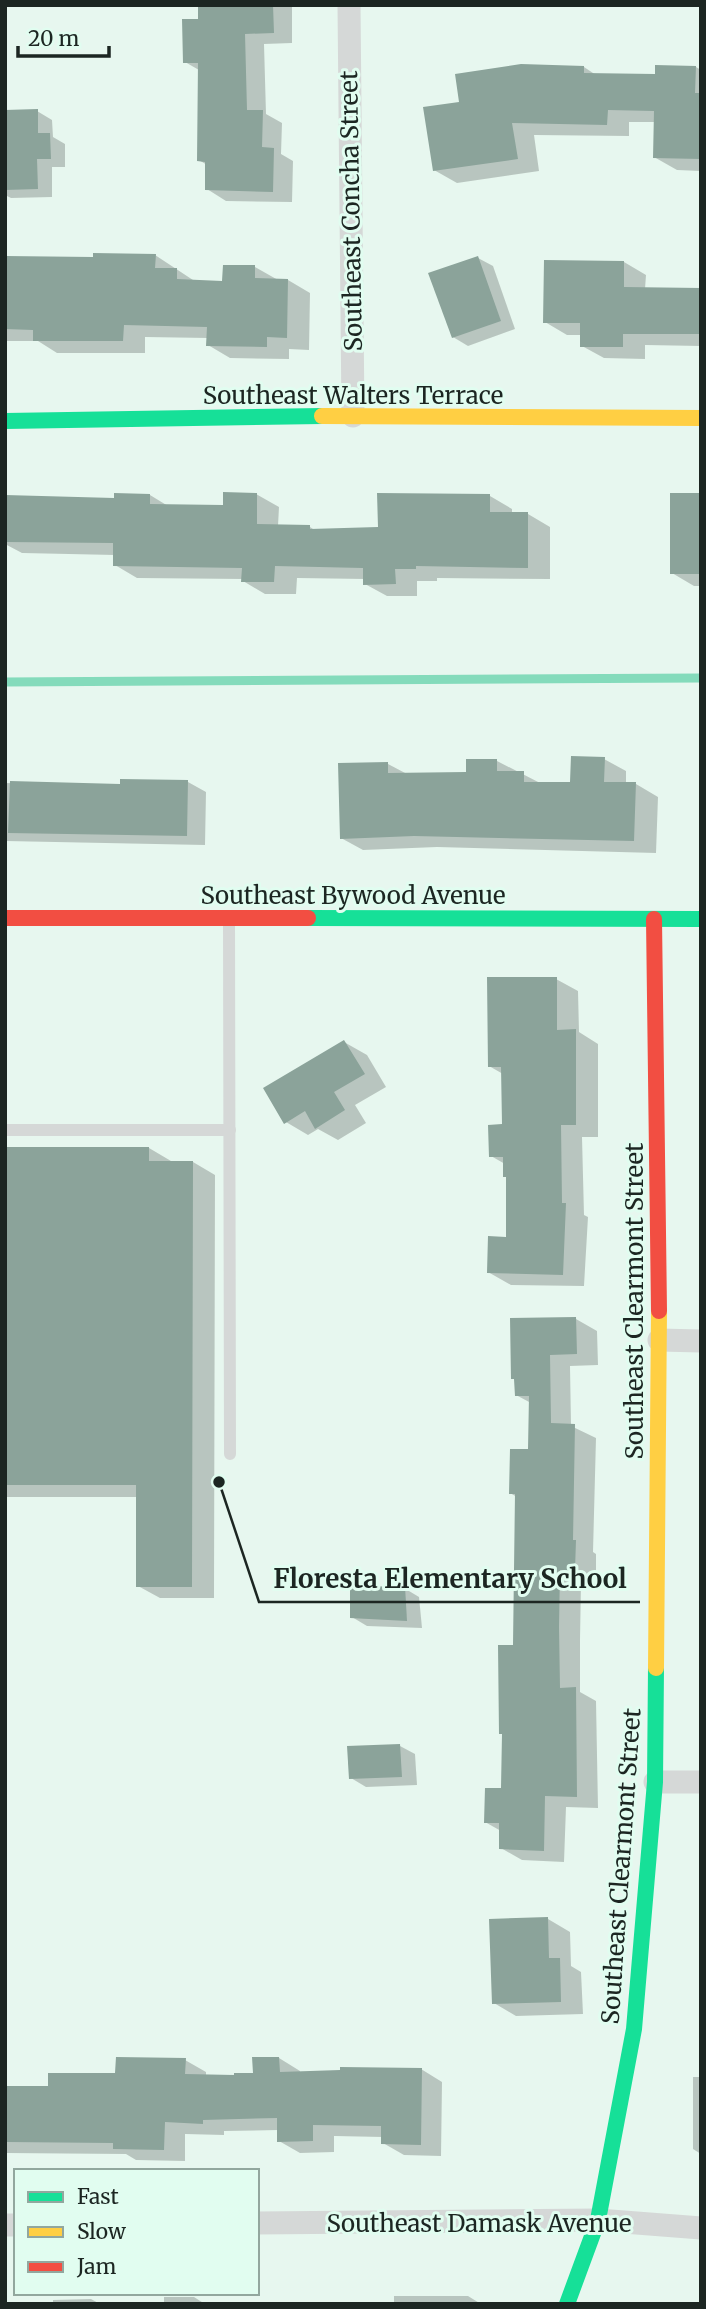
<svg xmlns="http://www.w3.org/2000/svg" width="706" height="2309" font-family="Merriweather,serif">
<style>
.shadow{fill:#0003}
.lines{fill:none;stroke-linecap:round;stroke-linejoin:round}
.stream{stroke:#84dbbb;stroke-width:9}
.building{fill:#8ba39a}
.lane{stroke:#d5d8d7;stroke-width:12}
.street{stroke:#d5d8d7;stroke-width:23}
.fast{stroke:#16e098;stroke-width:16}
.slow{stroke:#ffcf43;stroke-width:16}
.jam{stroke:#f24e42;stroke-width:16}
.labels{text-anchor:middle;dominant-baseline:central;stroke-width:6;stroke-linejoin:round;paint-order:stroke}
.street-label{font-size:24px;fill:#1c2622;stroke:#e1fdf0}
.leader{fill:none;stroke:#1c2622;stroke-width:2.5}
.callout-dot{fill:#1c2622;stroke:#e1fdf0;stroke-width:2.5}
.callout-label{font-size:26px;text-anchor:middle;font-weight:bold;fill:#1c2622;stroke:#e1fdf0;stroke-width:6;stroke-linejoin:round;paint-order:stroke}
</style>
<rect width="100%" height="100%" fill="#e7f7ef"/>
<g class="shadow">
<path d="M200,5H292V43L264,44L266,114L282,123L281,154L293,161L292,202L226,201L207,189V165L199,160V70L185,62L200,20Z"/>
<path d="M584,67L596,75H656L696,67L701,70V171L677,170L654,157L655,122H629V136L534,135L539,171L457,183L434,170L461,104Z"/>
<path d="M5,111H37L52,120L53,137L65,144V167H52V197L11,198L5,195Z"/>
<path d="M155,255L196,282L224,283L255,267L278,280H288L310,293L309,350L289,349V359L230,358L208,345V338L145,337V353H57L38,341H5V271L94,259Z"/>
<path d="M478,258L493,266L515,329L468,346L453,337Z"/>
<path d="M624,262L646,275L645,289H701V346L645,345V359L604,358L582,346V335H567L545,322Z"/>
<path d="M256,494L279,507L278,526L310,527L316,531L379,529L490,496L512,509V514H528L550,527V579L437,578V581H417V596H387L365,584V579L297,578L296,594H265L243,581V579L137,578L115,565V555L22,553L5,544V497L116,500L150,495L168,506L224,507Z"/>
<path d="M701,495V586H694L672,573Z"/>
<path d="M604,759L626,771V784H636L658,797L656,853L437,847L363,850L341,838L388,764L407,774H468L497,761L542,784H572Z"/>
<path d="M188,782L206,792L205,845L5,841V783L121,786Z"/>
<path d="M556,979L578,991L579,1032L598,1044V1137H582L584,1215L588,1217L584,1286L511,1285L488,1272L507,1238L508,1179L505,1164L491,1156L504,1126L503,1074L489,1066Z"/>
<path d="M344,1042L367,1055L386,1087L355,1105L366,1123L338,1140L318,1129L308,1135L286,1122Z"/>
<path d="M5,1148H149L171,1161L193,1162L215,1175L214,1598H160L138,1586V1497H5Z"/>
<path d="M576,1319L597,1331L598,1365L570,1366L571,1426L596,1438L593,1552L596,1554V1581H581L580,1640V1692L596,1701L598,1808L566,1807L564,1862L522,1860L501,1848V1831L485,1822L502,1790L514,1646L517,1497L510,1493L529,1451L531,1403L516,1395Z"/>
<path d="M404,1588L419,1597L422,1628L367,1626L352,1617Z"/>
<path d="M400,1746L415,1754L417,1785L366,1787L351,1778Z"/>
<path d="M548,1919L570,1932L571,1966L581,1972L583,2014L516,2016L494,2003Z"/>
<path d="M279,2058L300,2071V2073L421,2069L442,2082L441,2156L404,2155L383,2143V2137L334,2136V2152L300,2153L279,2141V2130L224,2131V2135L185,2134V2161L136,2160L126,2154L5,2153V2088H50L185,2060L206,2072V2076L255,2074Z"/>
<path d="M693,2077H701V2154L693,2149Z"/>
<path d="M394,2296H468L481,2304H394Z"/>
<path d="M164,2297H194L205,2304H164Z"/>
<path d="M91,2299L100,2304H53V2300Z"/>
</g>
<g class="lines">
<path class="stream" d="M5,682L701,678"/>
</g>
<g class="building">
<path d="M198,5H273L274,33L245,34L247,110H263L262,147L274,148L273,192L205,190V162L197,161L198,63H183L182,19H198Z"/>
<path d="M521,64L584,66V73L655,74V65L696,66L695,93H701V159L653,158L654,111L608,110L607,125L512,123L518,159L433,171L423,107L459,102L455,74Z"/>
<path d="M38,109V133H50L51,159H37L38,189L5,190V110Z"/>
<path d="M93,253L156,254L155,268H177V279L222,281L223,265H255V278L288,279L287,338L267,337V347L206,346L207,327L124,325L123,341H33V330L5,329V256L93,257Z"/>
<path d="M478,256L501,321L452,338L428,273Z"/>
<path d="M544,260L624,261V287L701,288V334H623V347H580V323H543Z"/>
<path d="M223,492L257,493V524L310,525V529L378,527L377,493L490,494V512H528V568L416,566V569H395L396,584L363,585V568L275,566L274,582H241L242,568L113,566V543L5,542V495L114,498V493L150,494V504L223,505Z"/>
<rect x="670" y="493" width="31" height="81"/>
<path d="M571,756L605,757L604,782H636L634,841L414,836L340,839L338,763L388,762V773L466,772V759H497V771H524V782H570Z"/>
<path d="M120,779L188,780L187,836L8,833L10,781L120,784Z"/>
<path d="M487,977H557V1030L576,1029V1125H561L562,1203H566L563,1275L487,1273L488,1236L506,1237V1177H503V1157H489L488,1125L502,1124L501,1067H488Z"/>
<path d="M344,1040L365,1074L334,1092L345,1110L315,1129L305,1111L284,1124L263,1088Z"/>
<path d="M5,1147H149V1161H193L192,1587H136V1485H5Z"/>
<path d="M576,1317L577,1354L550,1355L551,1423L575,1424L573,1540H576L575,1570H560L559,1627L560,1688L576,1687L577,1797L545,1796L544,1851L499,1849V1823H484L485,1788H501L502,1734H499L498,1645H513L515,1494H509L510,1449H528L529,1396H515L514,1379H511L510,1318Z"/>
<path d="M405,1586L407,1621L350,1618V1587Z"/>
<path d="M400,1744L402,1777L349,1779L347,1746Z"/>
<path d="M548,1917L549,1958H560L561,2002L492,2004L489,1919Z"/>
<path d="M116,2057L186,2058L185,2074L234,2075V2073H253L252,2057H279L280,2072L340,2070V2067L422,2068L421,2145L381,2144V2126L313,2125V2141L277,2142V2118L203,2120V2124L165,2122L164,2150L113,2149V2143L7,2142V2086H48V2073H115Z"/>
</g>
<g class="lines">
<g class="lane">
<path d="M229,918L230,1454"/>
<path d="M5,1130H230"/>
</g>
<g class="street">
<path d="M349,5L353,416"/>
<path d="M659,1340L701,1341"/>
<path d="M655,1782H701"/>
<path d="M257,2223L598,2220L701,2228"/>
<path d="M5,2225H16"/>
</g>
<g class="fast">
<path d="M5,421L322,416"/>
<path d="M308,918L701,919"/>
<path d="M567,2304L598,2220L634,2029L655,1782L656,1668"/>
</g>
<g class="slow">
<path d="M322,416L701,418"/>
<path d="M656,1668L659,1311"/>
</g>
<g class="jam">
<path d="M5,918H308"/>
<path d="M654,919L659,1311"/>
</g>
</g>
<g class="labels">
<g class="street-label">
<text transform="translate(351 211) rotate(-91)">Southeast Concha Street</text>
<text x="353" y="395">Southeast Walters Terrace</text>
<text x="353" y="895">Southeast Bywood Avenue</text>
<text transform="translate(634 1301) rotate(-90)">Southeast Clearmont Street</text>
<text transform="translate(621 1866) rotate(-86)">Southeast Clearmont Street</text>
<text x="479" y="2223">Southeast Damask Avenue</text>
</g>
</g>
<path class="leader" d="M219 1482L259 1602H640"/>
<circle class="callout-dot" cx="219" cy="1482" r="7"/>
<g class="callout-label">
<text x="450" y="1588">Floresta Elementary School</text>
</g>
<rect width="706" height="2309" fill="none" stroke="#1c2622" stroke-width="14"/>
<rect x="14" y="2169" width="245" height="126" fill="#e1fdf0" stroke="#92a79e" stroke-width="2"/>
<rect x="28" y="2192" width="35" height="10" fill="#16e098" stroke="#92a79e" stroke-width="2"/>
<text x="77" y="2204" font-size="21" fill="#1c2622">Fast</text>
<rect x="28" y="2227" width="35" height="10" fill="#ffcf43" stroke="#92a79e" stroke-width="2"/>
<text x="77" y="2239" font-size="21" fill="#1c2622">Slow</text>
<rect x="28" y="2262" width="35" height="10" fill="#f24e42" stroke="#92a79e" stroke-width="2"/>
<text x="77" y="2274" font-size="21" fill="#1c2622">Jam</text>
<path d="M18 46v10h91v-10" fill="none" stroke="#1c2622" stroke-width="3.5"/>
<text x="28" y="46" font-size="21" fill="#1c2622" stroke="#e1fdf0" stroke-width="5" paint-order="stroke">20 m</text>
</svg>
